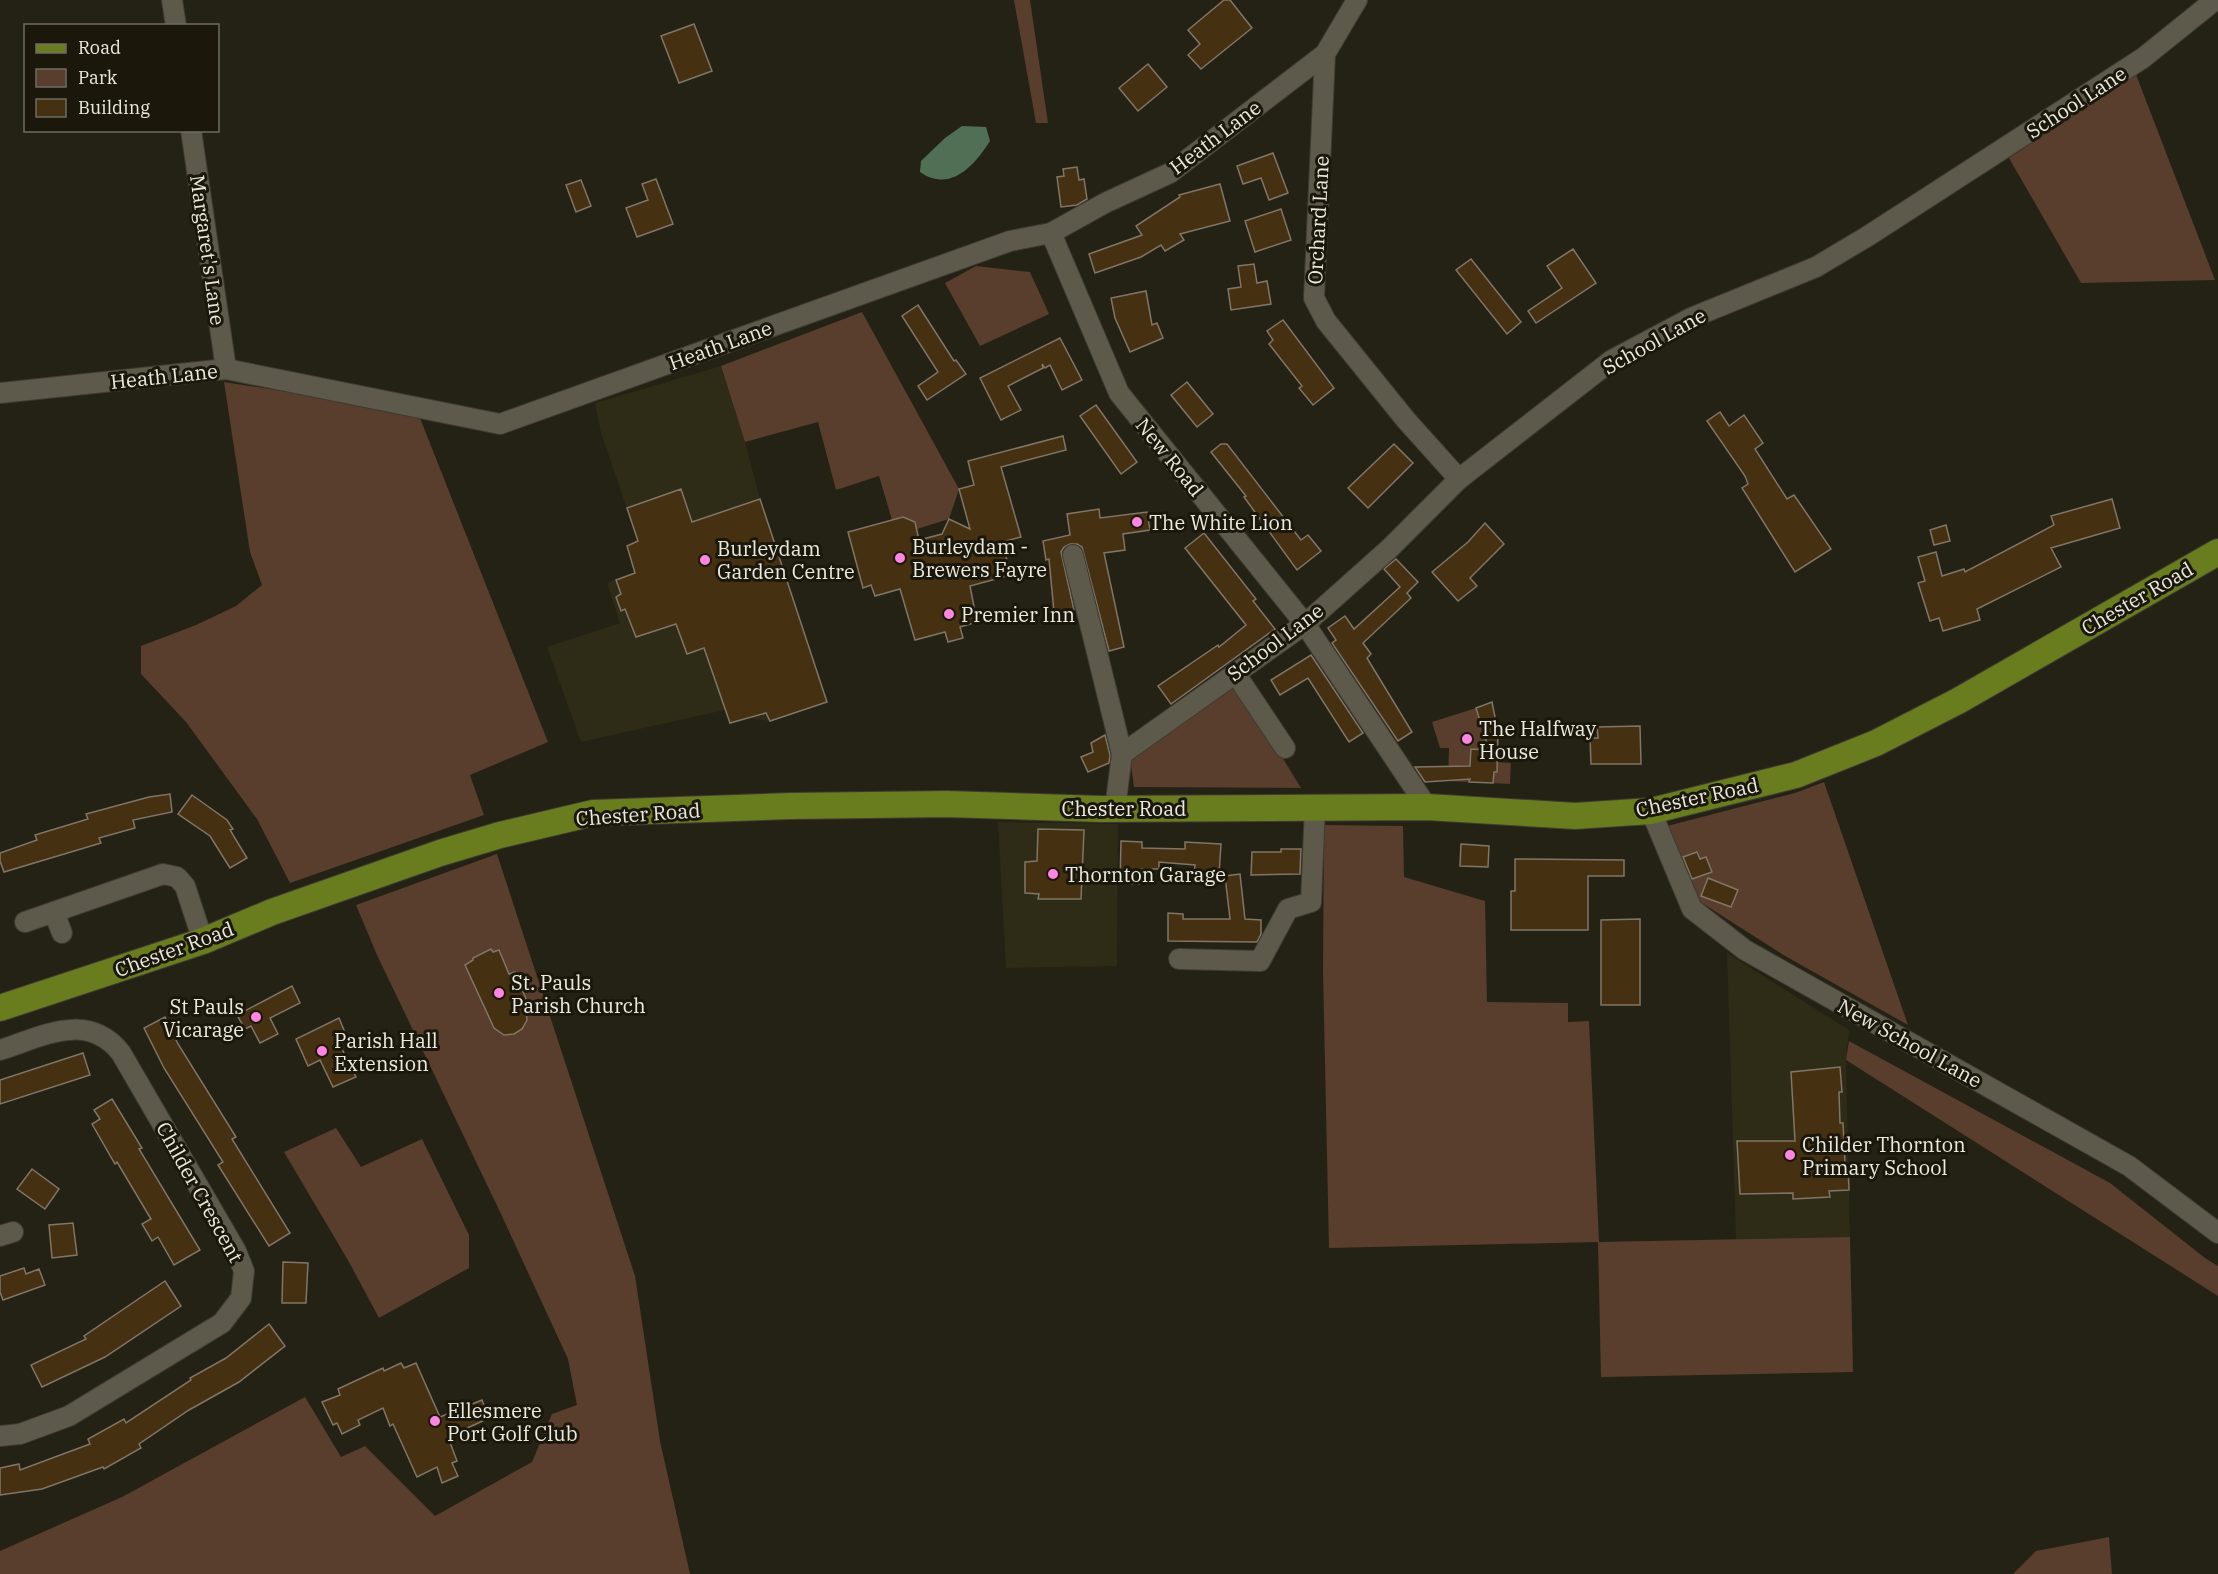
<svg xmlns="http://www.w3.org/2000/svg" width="2218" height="1574" font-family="'IBM Plex Serif',serif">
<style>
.built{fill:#2e2b16}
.green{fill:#593d2d}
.water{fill:#516f55}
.building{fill:#453112;stroke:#807567;stroke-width:1.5}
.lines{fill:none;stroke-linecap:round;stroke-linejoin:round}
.minor-casing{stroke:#3e3c33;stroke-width:22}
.major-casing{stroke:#3e3c33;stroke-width:28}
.minor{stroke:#5d5a4b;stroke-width:20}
.major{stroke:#697c1e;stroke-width:26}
.poi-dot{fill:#fe86e0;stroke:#1b180b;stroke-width:2}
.labels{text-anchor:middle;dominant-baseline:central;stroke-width:6;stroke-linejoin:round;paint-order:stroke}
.street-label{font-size:20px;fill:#ebeae1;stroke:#1b180b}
.poi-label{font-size:20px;fill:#ebeae1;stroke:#1b180b;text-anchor:start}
</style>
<rect width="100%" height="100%" fill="#242214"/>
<g class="built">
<path d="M721,366L745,442L760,499L827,702L770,721L748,718L730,723L725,710L581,742L547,647L620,623L607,583L635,573L627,546L638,541L601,433L595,403Z"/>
<path d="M998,822L1118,824L1117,966L1006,968Z"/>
<path d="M1727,953L1849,1030L1846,1060L1853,1372L1601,1377L1599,1242L1736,1239Z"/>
</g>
<g class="green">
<path d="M1014,0H1030L1048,123H1036Z"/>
<path d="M2135,72L2215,280L2081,283L2009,158Z"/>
<path d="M976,266L1030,272L1049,314L980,346L945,283Z"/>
<path d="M862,312L959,489L949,519L917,529L915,522L903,517L892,520L879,476L836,490L818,422L745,442L721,366Z"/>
<path d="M224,382L302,394L420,418L548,742L470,775L484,815L290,883L257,819L186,722L141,674V646L196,625L236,606L262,585L250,552Z"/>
<path d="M1237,683L1301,788L1134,787L1130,758Z"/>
<path d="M1476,708L1482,730L1497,727V762L1511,763L1510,784L1448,781L1449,748H1440L1432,722Z"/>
<path d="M1824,782L1908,1025L1785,956L1694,898L1667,826L1795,793Z"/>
<path d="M1324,825L1403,826L1404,877L1485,901L1487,1002L1568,1003V1022L1589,1021L1599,1242L1850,1237L1853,1372L1601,1377L1598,1242L1329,1248L1323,971Z"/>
<path d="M497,854L635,1276L660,1441L690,1574H0V1551L122,1497L305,1397L341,1457L365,1446L435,1516L532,1462L552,1414L577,1405L568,1359L501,1214L377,955L356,905Z"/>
<path d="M1849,1041L2110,1183L2205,1258L2218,1266V1296L1846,1060Z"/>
<path d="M336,1128L361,1167L422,1139L469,1235V1268L379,1318L349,1262L284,1152Z"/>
<path d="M2109,1537L2112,1574H2013L2036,1551Z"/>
</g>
<path class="water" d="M962,126L986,127L990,141C974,166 950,193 920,172L921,161L945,138Z"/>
<g class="building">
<path d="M1224,0H1230L1252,28L1201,69L1188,55L1200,44L1188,30Z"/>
<path d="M694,24L712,71L679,83L661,36Z"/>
<path d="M1148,64L1167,87L1138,111L1119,88Z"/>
<path d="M1273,153L1288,193L1269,200L1261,178L1243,184L1237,166Z"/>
<path d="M1077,167L1079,180L1084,179L1087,199L1077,205L1061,207L1057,177L1064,176L1063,169Z"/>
<path d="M656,179L673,224L637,237L626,208L648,200L642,184Z"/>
<path d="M581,180L591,206L576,212L566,185Z"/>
<path d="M1220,184L1230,221L1180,234L1184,240L1165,251L1161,245L1141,257L1095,273L1089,254L1142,235L1136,226L1180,197L1179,195Z"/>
<path d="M1281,209L1291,240L1255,252L1245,221Z"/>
<path d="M1573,249L1596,283L1536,323L1528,311L1562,288L1547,266Z"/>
<path d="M1471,259L1521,322L1507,334L1456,270Z"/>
<path d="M1254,264L1257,283L1267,281L1271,304L1231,310L1228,289L1241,287L1238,266Z"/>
<path d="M1146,291L1152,325L1157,323L1163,338L1130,352L1115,318L1111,298Z"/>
<path d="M918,305L954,361L956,360L966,374L927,400L918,386L938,372L902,316Z"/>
<path d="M1283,320L1334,388L1313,405L1299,388L1302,386L1269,344L1273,340L1267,331Z"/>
<path d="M1060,338L1082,380L1062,390L1050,365L1045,368L1042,364L1043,368L1008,386L1021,410L1001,420L980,378Z"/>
<path d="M1187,382L1213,414L1197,427L1171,395Z"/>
<path d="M1096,405L1137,462L1121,474L1080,416Z"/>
<path d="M1720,412L1729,426L1744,415L1763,443L1755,449L1787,499L1794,495L1831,549L1795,572L1742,488L1748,484L1745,476L1707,421Z"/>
<path d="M1063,436L1066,450L1001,467L1021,537L1002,542L1011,575L970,586L977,622L960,627L963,638L948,642L945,632L915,640L900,589L875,596L871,585L863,588L848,532L903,517L915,522L919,540L942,534L949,519L970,529L959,489L974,485L968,461Z"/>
<path d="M1221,444H1227L1301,540L1308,535L1321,551L1297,570L1244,497L1246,496L1211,452Z"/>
<path d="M1394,444L1413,463L1368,508L1348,488Z"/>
<path d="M681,489L692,522L760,499L827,702L770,721L766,713L730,723L704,648L687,654L676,624L636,637L625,609L621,611L616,597L621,594L616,580L635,573L627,546L638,541L627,508Z"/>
<path d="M2112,499L2120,528L2051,548L2061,567L1977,609L1980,620L1943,631L1939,618L1930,621L1918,583L1925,581L1918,557L1936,552L1942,576L1964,569L1965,572L2054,525L2051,516Z"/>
<path d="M1099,509L1100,518L1147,512L1150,530L1123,534L1125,550L1104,553L1124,647L1109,651L1082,547L1077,544H1070L1064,547L1061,552L1074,610L1054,612L1049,559L1046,560L1043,541L1070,535L1067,514Z"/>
<path d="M1485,523L1504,544L1470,578L1477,586L1458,601L1432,572L1468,542Z"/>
<path d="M1946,525L1950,541L1934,545L1930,530Z"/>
<path d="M1204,533L1256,599L1253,601L1275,629L1171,704L1158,686L1218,645L1219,647L1246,625L1185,548Z"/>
<path d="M1396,559L1418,582L1407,593L1411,598L1363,643L1371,654L1367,658L1412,732L1398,741L1332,643L1336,640L1328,628L1345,616L1354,629L1400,587L1384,569Z"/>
<path d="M1311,655L1363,733L1349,742L1308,678L1280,695L1271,680Z"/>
<path d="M1492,702L1498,732L1497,772H1494L1493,783L1469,782L1470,779L1425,782L1415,767L1470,766L1471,749L1489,750L1476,708Z"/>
<path d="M1640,726L1641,764H1591L1590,738H1598L1597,727Z"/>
<path d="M1105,735L1110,755L1109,763L1088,772L1081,757L1093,752L1091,743Z"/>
<path d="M170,794L172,812L133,820L135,828L99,838L101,843L4,872L0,861V853L37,840L35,835L88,819L86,814L149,797Z"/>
<path d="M192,795L227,820L233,829L230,830L247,858L230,868L210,836L178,814Z"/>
<path d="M1038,829L1084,830L1081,899H1038L1039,894L1025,893V862L1037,861Z"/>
<path d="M1121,841L1142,842V848L1185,849V842L1221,844L1219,875L1194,874L1195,865L1159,862V869H1142L1139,884L1120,883Z"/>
<path d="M1461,844L1489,846L1488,867L1460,866Z"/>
<path d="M1281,849H1301L1300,874L1251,875L1252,852H1281Z"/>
<path d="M1697,852L1700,859L1706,857L1712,872L1692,879L1683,857Z"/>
<path d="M1515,859L1624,860V876H1588V930H1511V891H1515Z"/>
<path d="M1240,874L1245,919L1261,920V934L1257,942L1168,941V913L1183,914V919H1230L1225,876Z"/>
<path d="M1708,878L1738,890L1731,907L1701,896Z"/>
<path d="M1640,919V1005H1601V920Z"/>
<path d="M491,949L493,952L499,950L509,974L515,972L530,1009L526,1011L527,1020L522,1029L514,1034L504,1035L494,1028L465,965L473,960V958Z"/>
<path d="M292,986L300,1003L270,1018L278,1034L260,1043L251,1026L245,1029L237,1015Z"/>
<path d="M165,1017L178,1044L236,1137L232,1139L290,1233L269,1246L218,1165L223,1162L164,1068L144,1028Z"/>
<path d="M339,1018L347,1037L338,1041L356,1077L333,1087L320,1060L308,1066L296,1039Z"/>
<path d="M83,1053L90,1075L0,1104V1080Z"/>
<path d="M1840,1067L1842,1092H1839L1840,1123H1843L1845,1164H1848L1849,1190L1829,1191L1830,1197L1793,1199V1193L1740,1194L1737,1141H1795L1791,1072Z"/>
<path d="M112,1099L142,1148L139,1149L200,1250L174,1265L158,1237L152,1241L142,1224L151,1219L117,1162L115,1164L92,1124L100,1119L94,1110Z"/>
<path d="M32,1169L59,1189L45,1209L17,1189Z"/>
<path d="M73,1223L77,1255L52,1258L49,1225Z"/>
<path d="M283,1262L308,1263L306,1303H282Z"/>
<path d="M24,1268L26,1274L39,1269L45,1285L3,1300L0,1292V1276Z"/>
<path d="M165,1281L181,1306L105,1357L42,1387L31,1365L86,1339L84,1336Z"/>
<path d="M269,1324L285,1346L239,1382L189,1410L139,1444L141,1448L104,1469L103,1467L42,1489L0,1495V1468L19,1464L20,1470L90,1444L88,1439L124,1419L126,1423L191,1380L190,1378L226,1358Z"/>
<path d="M401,1363L404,1368L416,1363L440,1417L482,1400L489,1418L448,1437L457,1461L452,1463L458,1476L442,1483L437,1467L417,1477L393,1424L390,1426L383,1408L358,1420L360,1425L342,1434L337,1423L333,1425L322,1402L340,1395L338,1389L383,1368L384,1371Z"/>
</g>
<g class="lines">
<defs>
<g id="minor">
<path d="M172,0L176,26"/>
<path d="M1325,54L1314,298L1326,321L1406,420L1459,479"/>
<path d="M191,130L226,369"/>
<path d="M1051,233L1119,393L1305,624L1427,807"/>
<path d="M0,393L226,369L500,424L1010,241L1051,233L1105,203L1170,173L1325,54L1357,0"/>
<path d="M1073,555L1122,754"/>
<path d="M1235,673L1285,748"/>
<path d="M1115,809L1122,754L1305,624L1389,549L1459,479L1612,360L1691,318L1816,267L1868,236L2143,58L2215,0"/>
<path d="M1651,811L1692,909L1745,950L2129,1166L2218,1233"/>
<path d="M54,912L62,933"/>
<path d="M25,922L163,874L177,877L185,886L203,941"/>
<path d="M1179,959L1260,961L1288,909L1311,902L1315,806"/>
<path d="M0,1050C42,1037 87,1010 121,1053L236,1251L244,1271L241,1298L222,1323L69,1416L20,1434L0,1436"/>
<path d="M0,1236L13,1232"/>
</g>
<path id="major" d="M0,1008L203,941L272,912L440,853L500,835L593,813L791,806L947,804L1101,809L1427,807L1575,816L1651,811L1796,775L1876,743L1958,701L2218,552"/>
</defs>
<use href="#minor" class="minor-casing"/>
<use href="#major" class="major-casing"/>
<use href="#minor" class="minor"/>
<use href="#major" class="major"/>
</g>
<g class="poi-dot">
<circle cx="1137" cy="522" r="6"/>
<circle cx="900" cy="558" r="6"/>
<circle cx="705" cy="560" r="6"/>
<circle cx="949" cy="614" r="6"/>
<circle cx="1467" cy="739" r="6"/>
<circle cx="1053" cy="874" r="6"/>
<circle cx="499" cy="993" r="6"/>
<circle cx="256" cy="1017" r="6"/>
<circle cx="322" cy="1051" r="6"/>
<circle cx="1790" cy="1155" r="6"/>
<circle cx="435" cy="1421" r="6"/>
</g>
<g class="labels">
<g class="street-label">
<text transform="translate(2076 102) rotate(-33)">School Lane</text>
<text transform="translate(1215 137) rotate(-37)">Heath Lane</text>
<text transform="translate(1318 220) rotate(-87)">Orchard Lane</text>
<text transform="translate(208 250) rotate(82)">Margaret's Lane</text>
<text transform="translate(1654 341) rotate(-29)">School Lane</text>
<text transform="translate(720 345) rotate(-20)">Heath Lane</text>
<text transform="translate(164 376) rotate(-6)">Heath Lane</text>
<text transform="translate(1170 457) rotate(51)">New Road</text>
<text transform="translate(2137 598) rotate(-30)">Chester Road</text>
<text transform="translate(1275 642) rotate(-37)">School Lane</text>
<text transform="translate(1697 797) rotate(-12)">Chester Road</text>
<text x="1124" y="808">Chester Road</text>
<text transform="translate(638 814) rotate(-4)">Chester Road</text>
<text transform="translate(174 949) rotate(-20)">Chester Road</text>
<text transform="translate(1910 1043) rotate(29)">New School Lane</text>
<text transform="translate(200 1192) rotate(61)">Childer Crescent</text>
</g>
<g class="poi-label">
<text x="1149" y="522">The White Lion</text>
<text x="912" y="546">Burleydam -<tspan x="912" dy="23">Brewers Fayre</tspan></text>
<text x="717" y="548">Burleydam<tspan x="717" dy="23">Garden Centre</tspan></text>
<text x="961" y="614">Premier Inn</text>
<text x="1479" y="728">The Halfway<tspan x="1479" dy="23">House</tspan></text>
<text x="1065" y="874">Thornton Garage</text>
<text x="511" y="982">St. Pauls<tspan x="511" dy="23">Parish Church</tspan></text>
<text x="244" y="1006" text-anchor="end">St Pauls<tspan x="244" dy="23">Vicarage</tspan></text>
<text x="334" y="1040">Parish Hall<tspan x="334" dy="23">Extension</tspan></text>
<text x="1802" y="1144">Childer Thornton<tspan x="1802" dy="23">Primary School</tspan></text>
<text x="447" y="1410">Ellesmere<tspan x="447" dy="23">Port Golf Club</tspan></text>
</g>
</g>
<rect x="24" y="24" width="195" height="108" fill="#1b180b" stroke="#6e6c61" stroke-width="1.5"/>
<rect x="36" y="44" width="30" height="9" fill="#697c1e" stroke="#6e6c61" stroke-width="1.5"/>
<text x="78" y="54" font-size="18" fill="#ebeae1">Road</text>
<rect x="36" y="69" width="30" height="18" fill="#593d2d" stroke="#6e6c61" stroke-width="1.5"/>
<text x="78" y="84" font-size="18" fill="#ebeae1">Park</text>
<rect x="36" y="99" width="30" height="18" fill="#453112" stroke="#6e6c61" stroke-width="1.5"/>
<text x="78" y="114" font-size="18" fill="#ebeae1">Building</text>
</svg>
